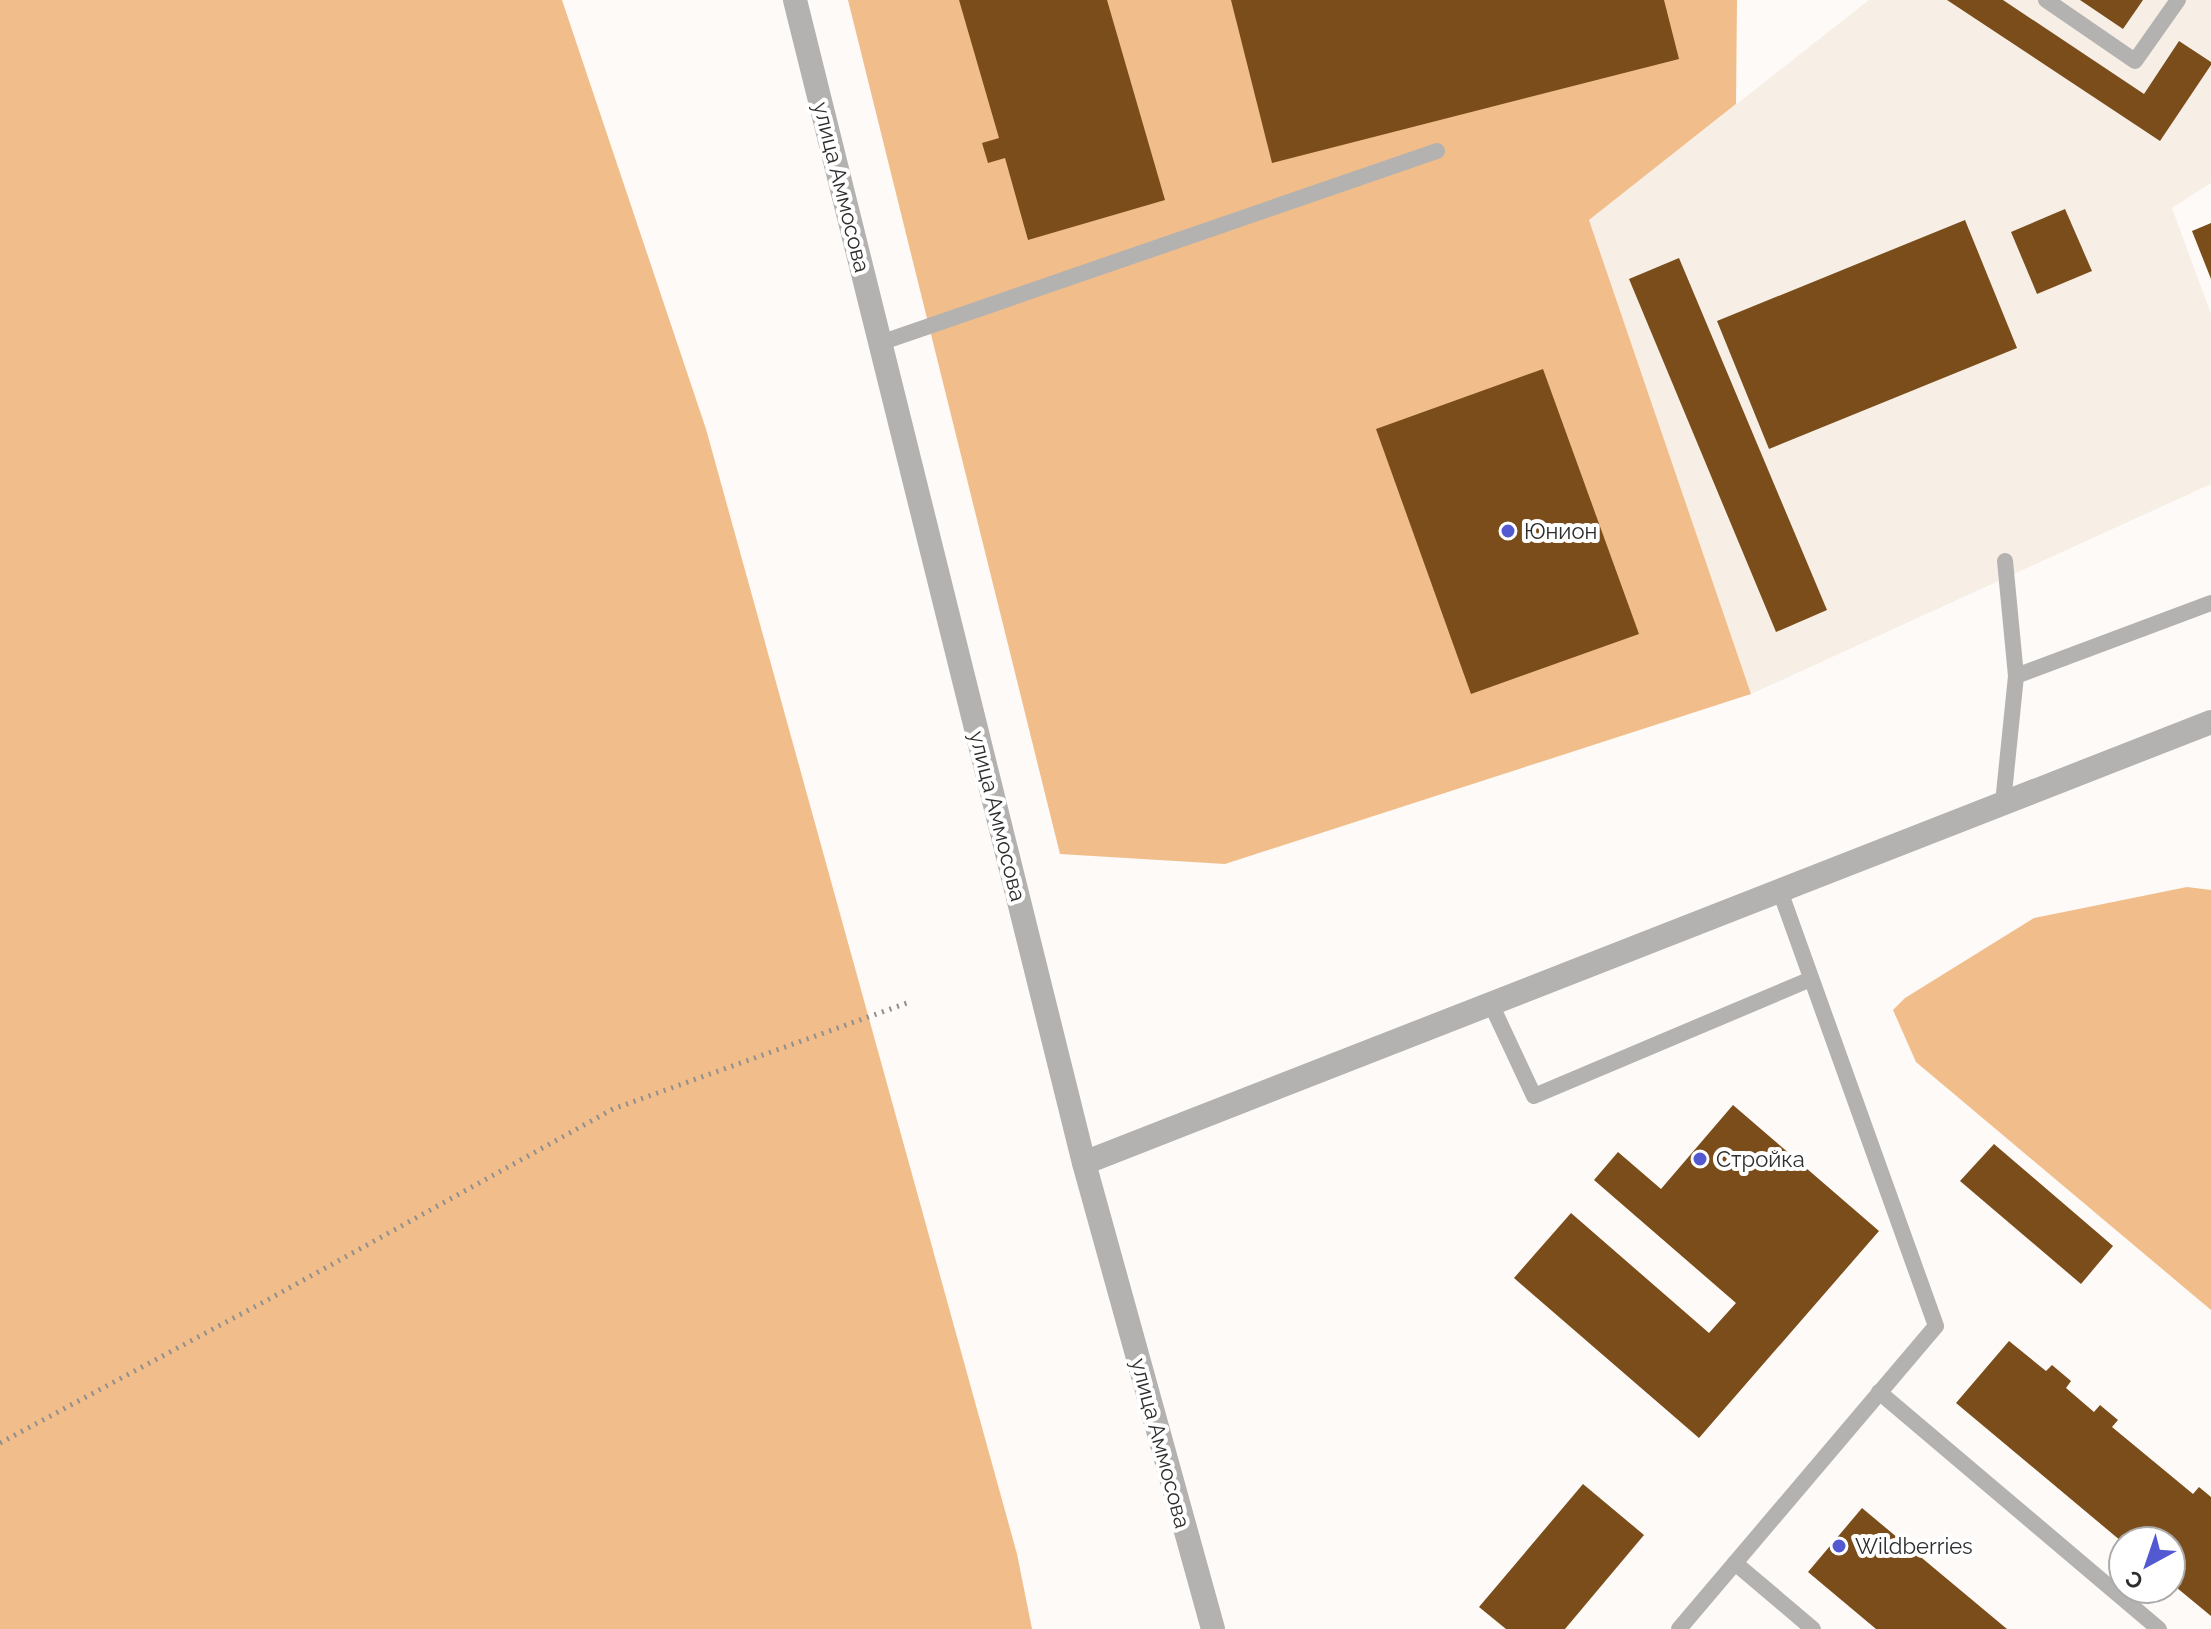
<svg xmlns="http://www.w3.org/2000/svg" width="2211" height="1629" font-family="Raleway,sans-serif">
<style>
.built{fill:#f7efe6}
.forest{fill:#f1be8b}
.building{fill:#7a4d1a}
.lines{fill:none;stroke-linecap:round;stroke-linejoin:round}
.path{stroke:#918f8e;stroke-width:5;stroke-dasharray:2 6;stroke-linecap:butt}
.service{stroke:#b3b2b0;stroke-width:16}
.minor{stroke:#b3b2b0;stroke-width:24}
.tertiary{stroke:#b3b2b0;stroke-width:24}
.poi-dot{fill:#535ad1;stroke:#fff;stroke-width:3}
.labels{text-anchor:middle;dominant-baseline:central;stroke-width:8;stroke-linejoin:round;paint-order:stroke}
.street-label{font-size:22px;fill:#2e2d2c;stroke:#fff}
.poi-label{font-size:22px;fill:#2e2d2c;stroke:#fff;text-anchor:start}
</style>
<rect width="100%" height="100%" fill="#fdfaf7"/>
<path class="built" d="M1869,0H2211V183L2172,208L2211,314V484L1751,694L1589,220Z"/>
<g class="forest">
<path d="M0,0H562L706,429L1017,1554L1032,1629H0Z"/>
<path d="M848,0H1737L1736,104L1589,220L1751,694L1225,864L1060,854Z"/>
<path d="M2187,887L2211,890V1310L1916,1062L1893,1010L1905,998L2034,918Z"/>
</g>
<g class="building">
<path d="M959,0H1107L1165,200L1028,240L1005,158L988,163L982,143L999,138Z"/>
<path d="M1231,0H1664L1679,59L1272,163Z"/>
<path d="M1947,0H2003L2144,94L2179,41L2211,62V65L2160,141Z"/>
<path d="M2080,0H2143L2123,29Z"/>
<path d="M2065,209L2092,271L2037,294L2011,232Z"/>
<path d="M1965,220L2017,348L1769,449L1717,321Z"/>
<path d="M2211,223V279L2192,231Z"/>
<path d="M1679,258L1827,610L1776,632L1629,279Z"/>
<path d="M1543,369L1639,634L1471,694L1376,429Z"/>
<path d="M1733,1105L1879,1231L1699,1438L1514,1278L1571,1213L1709,1333L1736,1303L1594,1180L1618,1152L1661,1189Z"/>
<path d="M1994,1144L2113,1246L2081,1284L1960,1181Z"/>
<path d="M2009,1341L2046,1371L2052,1365L2071,1381L2066,1388L2094,1412L2100,1405L2118,1420L2112,1427L2193,1494L2199,1487L2211,1497V1616L2171,1583V1541H2121L1956,1403Z"/>
<path d="M1583,1484L1644,1535L1565,1629H1506L1479,1607Z"/>
<path d="M1862,1508L2007,1629H1876L1808,1572Z"/>
</g>
<g class="lines">
<path class="path" d="M0,1443L271,1298L613,1109L907,1003"/>
<g class="service">
<path d="M2046,0L2135,61L2178,0"/>
<path d="M880,343L1437,151"/>
<path d="M2005,561L2016,676"/>
<path d="M2003,803L2016,676L2211,603"/>
<path d="M1491,1004L1534,1096L1811,979"/>
<path d="M1879,1392L2159,1629"/>
<path d="M1735,1563L1813,1629"/>
<path d="M1679,1629L1936,1326L1780,891"/>
</g>
<path class="minor" d="M1084,1163L2211,722"/>
<path class="tertiary" d="M795,0L1084,1163L1213,1629"/>
</g>
<g class="poi-dot">
<circle cx="1508" cy="531" r="8"/>
<circle cx="1700" cy="1159" r="8"/>
<circle cx="1839" cy="1546" r="8"/>
</g>
<g class="labels">
<g class="street-label">
<text transform="translate(842 187) rotate(76)">улица Аммосова</text>
<text transform="translate(998 816) rotate(76)">улица Аммосова</text>
<text transform="translate(1161 1443) rotate(75)">улица Аммосова</text>
</g>
<g class="poi-label">
<text x="1524" y="531">Юнион</text>
<text x="1716" y="1159">Стройка</text>
<text x="1855" y="1546">Wildberries</text>
</g>
</g>
<g transform="translate(2147 1565) rotate(220)"><circle r="38" fill="#ffffff" stroke="#ababab" stroke-width="2"/>
<path d="M0-6L14 30L0 20L-14 30Z" fill="#535ad1"/>
<text y="-12" font-size="22" font-weight="bold" text-anchor="middle" fill="#2e2d2c">С</text>
</g>
</svg>
